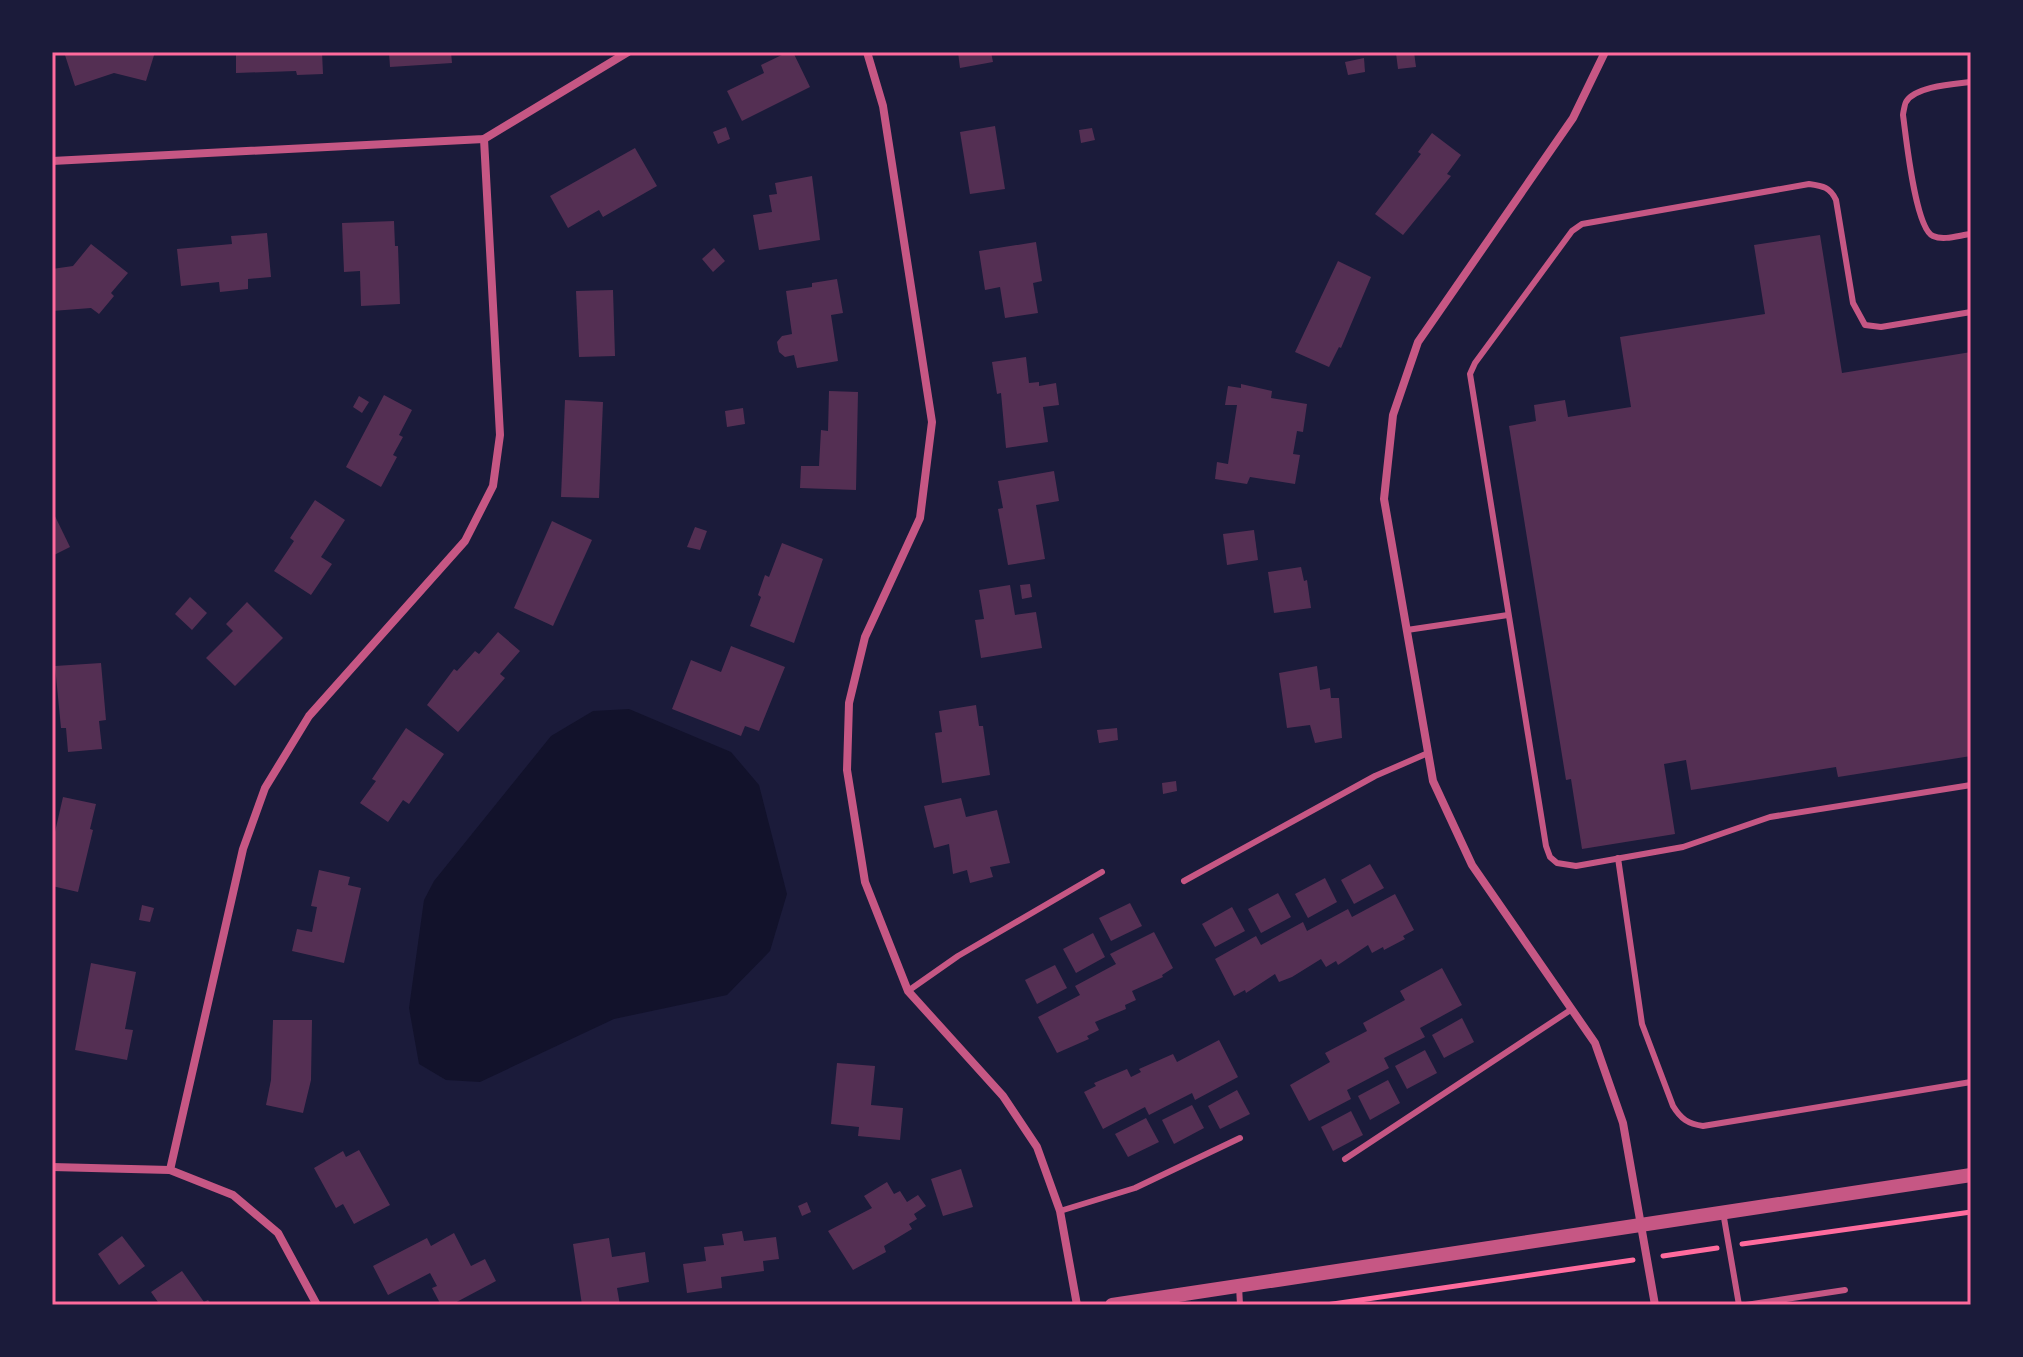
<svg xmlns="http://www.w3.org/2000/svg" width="2023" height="1357" font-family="Mulish,sans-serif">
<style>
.water{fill:#12122b}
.building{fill:#542f53}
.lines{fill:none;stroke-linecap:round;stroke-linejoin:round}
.path{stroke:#ff6b9d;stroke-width:5}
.service{stroke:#c65784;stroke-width:6}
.minor{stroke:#c65784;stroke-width:8}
.tertiary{stroke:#c65784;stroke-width:14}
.neatline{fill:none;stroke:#ff6b9d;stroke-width:3}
</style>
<rect width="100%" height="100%" fill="#1b1b3a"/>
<path class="water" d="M629,709L731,752L759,785L787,894L770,951L727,995L614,1019L480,1082L446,1080L419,1064L409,1008L424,900L434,881L551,736L593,711Z"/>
<g class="building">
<path d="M64,52H155L146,81L114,73L75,86Z"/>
<path d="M236,52H322L323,74L297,75L296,71L236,73Z"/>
<path d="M389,52H451L452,63L390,67Z"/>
<path d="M788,52H793L810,87L742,121L727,91L764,73L761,65Z"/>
<path d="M958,52H991L993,62L960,68Z"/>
<path d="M1414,52L1416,67L1398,69L1396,53Z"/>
<path d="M1364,58L1365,72L1348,75L1345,62Z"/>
<path d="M995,126L1005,189L970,194L960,132Z"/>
<path d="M726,127L730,139L718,144L713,132Z"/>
<path d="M1092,128L1095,140L1081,143L1079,130Z"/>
<path d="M1432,133L1461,155L1447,174L1451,176L1403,235L1375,214L1421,154L1418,152Z"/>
<path d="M635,148L657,186L603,217L599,210L568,228L550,196Z"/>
<path d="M812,176L820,240L759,250L753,215L772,212L769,195L777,194L775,183Z"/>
<path d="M394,221L395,246H398L400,304L361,306L360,271L344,272L342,223Z"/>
<path d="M267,233L271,277L248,279V289L220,292L219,282L181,286L177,249L232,244L231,236Z"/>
<path d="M1820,235L1842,373L1971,352V756L1838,777L1836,767L1691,790L1686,760L1664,764L1675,834L1582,849L1571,779L1566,780L1509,426L1536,421L1534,405L1565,400L1568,417L1631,407L1620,337L1765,314L1754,245Z"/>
<path d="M1036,242L1042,281L1033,283L1038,313L1005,318L1000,287L985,290L979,251Z"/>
<path d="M91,244L128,273L111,293L114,296L99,314L91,308L52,311V269L73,266Z"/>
<path d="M714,248L725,261L713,272L702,259Z"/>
<path d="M1338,261L1371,277L1341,348L1339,347L1329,367L1295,352Z"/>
<path d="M837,279L843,313L831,315L838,361L797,368L794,355L785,357L779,352L777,342L782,336L792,334L786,291L812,287V283Z"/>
<path d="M613,290L615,356L579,357L576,291Z"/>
<path d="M1026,357L1029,383L1039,382V386L1056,383L1059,405L1043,407L1048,442L1006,448L1001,393L997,394L992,362Z"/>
<path d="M1241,384L1272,391L1271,398L1307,404L1303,432L1297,431L1293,454L1300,455L1295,484L1250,477L1247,484L1215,479L1217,462L1228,464L1237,405H1225L1228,386L1241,388Z"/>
<path d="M829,391L858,392L856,490L800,488L801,466H819L821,430L828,431Z"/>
<path d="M384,395L412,410L399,435L403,437L393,455L397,457L381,487L346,467Z"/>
<path d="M359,396L369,402L362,413L353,407Z"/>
<path d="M565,400L603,402L599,498L561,497Z"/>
<path d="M743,408L745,424L727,427L725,411Z"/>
<path d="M1054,471L1059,501L1036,505L1045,559L1008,565L998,509L1003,508L998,481Z"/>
<path d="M315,500L345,520L321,557L332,564L311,595L274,571L294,541L290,538Z"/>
<path d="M52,510L70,547L52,556Z"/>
<path d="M552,521L592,540L553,626L514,608Z"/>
<path d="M695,527L707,531L700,550L687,547Z"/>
<path d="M1254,530L1258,560L1227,565L1223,534Z"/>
<path d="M782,543L823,559L794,643L750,626L761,597L758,595L765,575L769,577Z"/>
<path d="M1301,567L1304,581L1307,580L1311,608L1274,613L1268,572Z"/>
<path d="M1030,584L1032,597L1022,599L1020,585Z"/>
<path d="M1010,585L1015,615L1036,612L1042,648L981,658L975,620L984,619L979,590Z"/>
<path d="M190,597L207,613L192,630L175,614Z"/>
<path d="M247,602L283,638L235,686L206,658L233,631L226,624Z"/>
<path d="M498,632L520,651L500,674L505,678L458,732L427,705L454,669L457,671L475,651L479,654Z"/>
<path d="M731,646L785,667L759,731L745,726L741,736L672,709L691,660L721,672Z"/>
<path d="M101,663L106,720L99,721L102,749L68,752L66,728H61L55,666Z"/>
<path d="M1317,666L1320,690L1330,688L1331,698H1339L1342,738L1315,743L1310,725L1287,728L1279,673Z"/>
<path d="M976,705L979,726H983L990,775L942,783L935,733L942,732L939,711Z"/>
<path d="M406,728L444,754L409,804L403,800L388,822L360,803L376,781L372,779Z"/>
<path d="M1117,728L1118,740L1099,743L1097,730Z"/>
<path d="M1176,781L1177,791L1163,794L1162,783Z"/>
<path d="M63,797L96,804L90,829L93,830L78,892L52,886V845Z"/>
<path d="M961,798L966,817L997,810L1010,863L990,867L993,877L970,883L967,870L953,874L949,844L934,848L924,806Z"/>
<path d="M1370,864L1384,888L1354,904L1341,880Z"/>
<path d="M319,870L350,877L348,885L361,888L344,963L292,951L297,929L312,932L317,907L311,906Z"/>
<path d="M1325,878L1337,902L1308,918L1295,894Z"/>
<path d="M1278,893L1291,917L1261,933L1248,909Z"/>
<path d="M1395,894L1414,930L1403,936L1405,939L1384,950L1383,947L1372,953L1368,945L1338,965L1336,961L1326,967L1321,959L1292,977L1279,982L1275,974L1246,993L1245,990L1234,996L1215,959L1256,936L1261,945L1303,922L1307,931L1348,909L1352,917Z"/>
<path d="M1130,903L1142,926L1111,941L1099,918Z"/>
<path d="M142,905L154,908L150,922L139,920Z"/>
<path d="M1232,907L1245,931L1215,947L1202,924Z"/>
<path d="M1154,932L1173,968L1162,975L1163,977L1132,991L1136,1000L1125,1005L1126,1009L1095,1022L1099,1030L1087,1036L1089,1039L1057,1053L1038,1017L1080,995L1075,986L1116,964L1110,954Z"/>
<path d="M1093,933L1105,957L1076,973L1063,949Z"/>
<path d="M91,963L136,972L125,1029L133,1030L127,1060L75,1050Z"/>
<path d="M1055,965L1067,988L1037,1004L1025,980Z"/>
<path d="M1442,968L1462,1005L1420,1028L1425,1037L1384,1058L1389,1068L1347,1090L1351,1099L1309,1121L1290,1085L1330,1062L1325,1053L1367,1031L1363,1023L1405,1000L1400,991Z"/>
<path d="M1462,1018L1474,1042L1444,1058L1432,1035Z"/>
<path d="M273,1020H312L311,1080L303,1113L266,1105L271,1080Z"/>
<path d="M1219,1040L1238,1077L1195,1100L1192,1093L1149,1115L1145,1107L1103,1129L1084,1092L1096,1086L1094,1083L1127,1069L1131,1077L1141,1072L1139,1069L1173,1054L1177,1062Z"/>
<path d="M1425,1050L1437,1073L1407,1089L1395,1066Z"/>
<path d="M837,1063L875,1066L871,1105L903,1108L900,1140L858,1136L859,1127L831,1124Z"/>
<path d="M1388,1080L1400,1103L1370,1120L1358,1096Z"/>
<path d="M1237,1090L1250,1114L1220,1129L1208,1106Z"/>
<path d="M1192,1105L1204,1128L1174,1144L1162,1120Z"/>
<path d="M1351,1111L1363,1135L1333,1151L1321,1127Z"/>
<path d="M1146,1118L1159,1142L1128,1157L1115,1134Z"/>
<path d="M359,1150L390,1205L354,1224L343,1204L336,1208L314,1168L343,1151L346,1157Z"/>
<path d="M961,1169L973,1207L943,1216L931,1179Z"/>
<path d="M887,1182L894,1194L900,1191L907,1202L918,1195L926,1206L914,1214L917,1219L909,1224L912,1229L884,1246L886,1252L853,1270L828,1231L872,1208L864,1196Z"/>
<path d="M807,1202L811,1212L802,1216L798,1206Z"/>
<path d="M742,1231L744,1241L776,1237L779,1259L763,1261L764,1271L721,1277L722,1288L687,1293L683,1264L706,1261L704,1247L724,1245L722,1234Z"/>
<path d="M454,1233L471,1266L485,1259L496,1281L451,1305H441L432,1288L437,1286L430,1273L388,1295L373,1266L427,1238L431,1246Z"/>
<path d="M122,1236L145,1266L119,1285L98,1254Z"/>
<path d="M609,1238L612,1257L645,1252L649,1282L617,1288L620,1305H582L573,1244Z"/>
<path d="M182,1271L204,1302L208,1300L212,1305H160L151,1292Z"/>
</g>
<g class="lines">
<g class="path">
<path d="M1742,1244L1971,1212"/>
<path d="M1663,1256L1717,1248"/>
<path d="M1326,1305L1633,1260"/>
</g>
<g class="service">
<path d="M1971,82C1955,84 1915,86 1906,102C1905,103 1903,114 1903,115C1906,136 1915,228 1933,236C1944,241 1960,235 1971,234"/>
<path d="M1971,312L1881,327L1865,325L1853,303L1836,200C1830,187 1823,186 1809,184L1582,224L1572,231L1475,363L1470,374L1546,846L1550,857L1557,863L1576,866L1683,847L1770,817L1971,785"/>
<path d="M1407,630L1508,615"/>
<path d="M1618,858L1642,1024L1673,1106C1681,1119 1688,1124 1703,1126L1971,1082"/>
<path d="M1184,881L1375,776L1428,753"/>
<path d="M908,991L958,956L1102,872"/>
<path d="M1345,1159L1572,1009"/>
<path d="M1060,1211L1135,1188L1240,1138"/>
<path d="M1723,1212L1739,1305"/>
<path d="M1239,1286L1240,1305"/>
<path d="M1746,1305L1845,1290"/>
</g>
<g class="minor">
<path d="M867,52L883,106L932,422L920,518L865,637L849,703L847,770L865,882L908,991L1003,1096L1037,1147L1060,1211L1077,1305"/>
<path d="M1605,52L1573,118L1418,342L1393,415L1384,499L1433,781L1472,865L1595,1043L1623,1123L1655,1305"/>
<path d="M52,161L484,139L628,52"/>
<path d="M52,1167L170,1170L233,1195L278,1233L317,1305"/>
<path d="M170,1170L243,849L265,788L309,716L465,541L493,486L500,435L484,139"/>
</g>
<path class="tertiary" d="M1112,1305L1971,1175"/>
</g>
<rect width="2023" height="1357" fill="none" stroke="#1b1b3a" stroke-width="108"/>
<rect x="54" y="54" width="1915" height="1249" class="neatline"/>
</svg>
